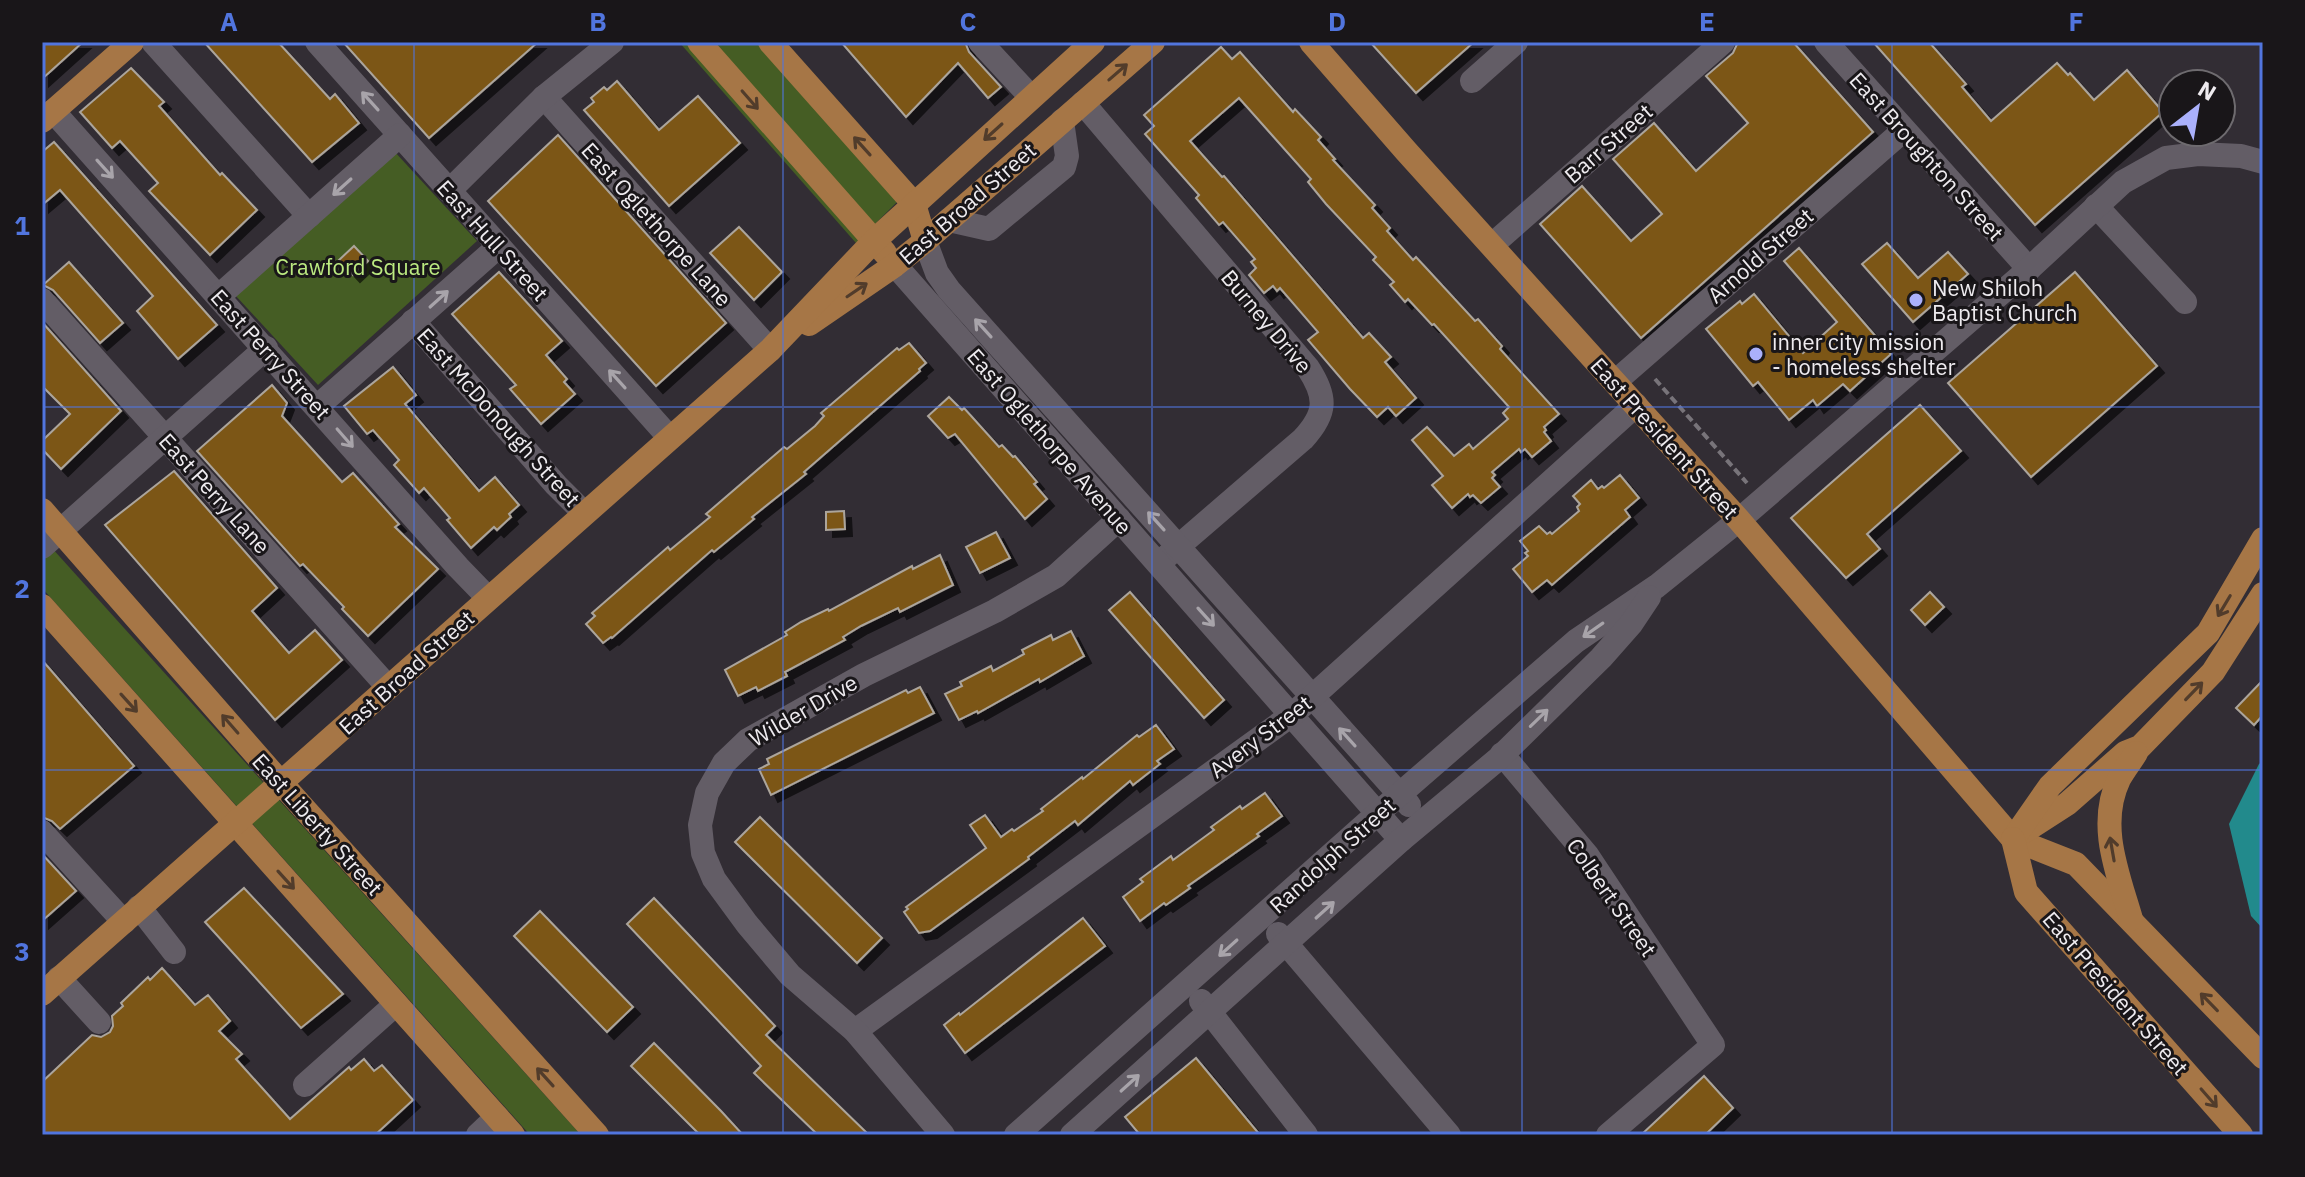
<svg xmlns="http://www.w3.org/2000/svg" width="2305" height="1177" font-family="'IBM Plex Sans',sans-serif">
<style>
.green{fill:#455d24}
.water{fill:#228a8c}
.building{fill:#7c5719;stroke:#aca59c;stroke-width:2;filter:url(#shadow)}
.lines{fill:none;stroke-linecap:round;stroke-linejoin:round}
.path{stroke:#78747a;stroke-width:4;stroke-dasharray:8 4;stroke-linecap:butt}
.minor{stroke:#635d66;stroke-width:24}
.major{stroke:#a67646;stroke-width:24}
.oneway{stroke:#513c2b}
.oneway2{stroke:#a8a4aa}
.grid{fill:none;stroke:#5175de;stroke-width:2;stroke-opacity:0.55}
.poi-dot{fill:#aab0fb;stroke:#191619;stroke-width:3}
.labels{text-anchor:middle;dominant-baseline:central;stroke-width:6;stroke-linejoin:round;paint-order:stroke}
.street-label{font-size:22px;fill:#eeebef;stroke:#191619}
.park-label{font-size:22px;fill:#bcea81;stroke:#191619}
.poi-label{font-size:22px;fill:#eeebef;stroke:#191619;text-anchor:start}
.neatline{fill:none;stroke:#5175de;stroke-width:3}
.grid-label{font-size:26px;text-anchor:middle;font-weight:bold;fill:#5175de}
</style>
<defs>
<filter id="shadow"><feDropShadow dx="7" dy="7" stdDeviation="0" flood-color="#0009"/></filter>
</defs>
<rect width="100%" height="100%" fill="#322d34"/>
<g class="green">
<path d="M679,42H780L911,188L856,243Z"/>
<path d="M394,151L477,241L318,385L235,295Z"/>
<path d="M42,537L581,1135H530L42,588Z"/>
</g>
<path class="water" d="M2263,761V929L2251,916L2229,824L2259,764Z"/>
<g class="building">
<path d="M42,42H83L42,79Z"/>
<path d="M204,42H278L330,99L335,94L359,123L312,162Z"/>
<path d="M343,42H538L429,138Z"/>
<path d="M841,42H965L969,52L1001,87L988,98L958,63L906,117Z"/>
<path d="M1370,42H1474L1416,93Z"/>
<path d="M1738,42H1793L1873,132L1641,338L1540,224L1582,186L1631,241L1662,214L1613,159L1654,123L1696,171L1748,123L1706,76L1733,53Z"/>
<path d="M1873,42H1929L1966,84L1962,87L1991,121L2057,63L2068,75L2070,73L2094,100L2127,70L2163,112L2035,225Z"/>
<path d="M1221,47L1232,59L1240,52L1293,112L1295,109L1321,137L1318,140L1335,159L1333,160L1375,205L1372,208L1390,228L1387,231L1413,260L1416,257L1475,321L1478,319L1502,346L1500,349L1559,414L1544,427L1546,430L1544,432L1551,441L1532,457L1525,449L1521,452L1519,449L1492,472L1495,475L1492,478L1500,487L1481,503L1473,495L1470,497L1468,494L1452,508L1432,485L1443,476L1412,440L1427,427L1454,456L1469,444L1473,449L1508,419L1503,413L1509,407L1434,324L1432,325L1408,299L1405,302L1390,285L1394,282L1373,260L1376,257L1326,204L1308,182L1311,179L1239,98L1190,141L1222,177L1224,176L1363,338L1369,333L1391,357L1385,362L1416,398L1396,416L1388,407L1377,417L1350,389L1308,340L1318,332L1280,288L1277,291L1273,286L1264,293L1249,275L1256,268L1251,262L1255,259L1223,222L1219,225L1196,198L1199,195L1145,134L1154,126L1144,115Z"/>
<path d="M131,68L164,102L159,106L220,175L222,173L257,210L210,255L149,191L158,183L120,141L112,148L80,112Z"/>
<path d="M617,81L659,130L698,96L740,143L669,206L584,110L594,102L591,98L604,87L607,90Z"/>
<path d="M558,135L726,323L656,386L488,201Z"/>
<path d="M54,142L217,325L178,359L137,311L153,296L60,190L42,205V152Z"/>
<path d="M739,227L782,272L754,300L710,253Z"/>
<path d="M1887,243L1918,278L1948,252L1968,274L1913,322L1862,264Z"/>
<path d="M354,246L368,261L353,275L339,260Z"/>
<path d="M1799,248L1891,354L1850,391L1843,384L1817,406L1813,400L1789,420L1758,382L1753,386L1706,329L1740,301L1742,304L1754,294L1803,353L1837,322L1784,261Z"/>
<path d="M69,262L123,323L100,343L53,290L43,285Z"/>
<path d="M499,272L562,341L546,355L567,379L564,382L575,394L541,424L510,389L516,385L452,314Z"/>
<path d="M2075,272L2157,366L2031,477L1948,383Z"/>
<path d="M42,322L121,411L61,469L42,449V441L70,414L42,386Z"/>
<path d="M909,343L926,363L919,369L920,371L804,472L806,474L752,517L754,519L714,552L712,550L612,638L611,637L603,643L586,624L595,616L592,613L668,547L670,550L710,517L706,514L784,447L787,449L815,426L824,416L821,413L897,348L899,350Z"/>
<path d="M393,367L416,395L405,404L479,491L495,477L519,505L509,514L511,517L497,530L494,527L471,548L447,520L450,518L424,488L419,493L394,465L399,460L373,430L367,434L344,406Z"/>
<path d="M272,385L287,403L282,416L342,482L353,473L399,524L395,527L438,569L368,636L342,609L344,607L303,564L300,566L197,451Z"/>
<path d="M949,397L962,410L964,408L999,447L1002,445L1013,457L1015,456L1037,482L1034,484L1047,499L1025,519L955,434L948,438L928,416Z"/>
<path d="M1920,405L1961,451L1867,534L1880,549L1846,578L1791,518Z"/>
<path d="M174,471L277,588L252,611L289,653L315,630L342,660L275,720L105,525Z"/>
<path d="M1620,475L1639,498L1625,510L1630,517L1552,585L1547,580L1532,592L1513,569L1528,556L1525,553L1528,551L1520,541L1539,526L1547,534L1550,532L1552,534L1579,511L1577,507L1580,504L1573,496L1591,480L1598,489L1602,486L1604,488Z"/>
<path d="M844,511L845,529L826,530V512Z"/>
<path d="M996,532L1010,558L980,573L966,547Z"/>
<path d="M940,555L953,585L900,612L898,608L861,626L843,637L845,640L785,672L787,676L758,691L756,687L738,696L725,670L787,635L785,632L801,622L828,609L829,611L912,566L913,569Z"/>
<path d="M1130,592L1224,700L1204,718L1109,610Z"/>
<path d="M1930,592L1944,607L1925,625L1911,610Z"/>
<path d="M1071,631L1084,656L1040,682L1039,679L978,713L977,711L959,720L945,694L962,686L960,682L991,666L993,671L1024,654L1022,650L1051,635L1053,640Z"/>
<path d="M42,660L134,766L60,829L52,821L42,817Z"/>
<path d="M2263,680V715L2254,725L2236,708Z"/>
<path d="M920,687L934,713L771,795L759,769L769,764L767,759L906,690L908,693Z"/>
<path d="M1156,725L1174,749L1157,761L1160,764L1133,785L1130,781L1078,825L1075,821L1028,857L1029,859L930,931L919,933L904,912L908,909L906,907L986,848L970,825L985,815L1001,837L1012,829L1014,831L1043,811L1041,809L1082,777L1083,779L1137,735L1139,737Z"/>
<path d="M1265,793L1282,816L1257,834L1259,836L1188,886L1190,888L1166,905L1164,903L1140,921L1123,897L1143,882L1140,879L1171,856L1173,860L1214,830L1211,827L1240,806L1242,809Z"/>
<path d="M760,817L882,938L857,963L735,842Z"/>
<path d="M42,854L76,891L42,921Z"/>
<path d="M244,888L343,994L301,1028L205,922Z"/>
<path d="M654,898L775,1026L766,1035L869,1135H818L754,1073L761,1066L627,924Z"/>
<path d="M540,911L633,1007L607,1032L514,936Z"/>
<path d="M1083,918L1105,946L965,1053L944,1025L959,1013L960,1015Z"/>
<path d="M162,968L195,1005L208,995L230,1021L219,1031L242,1054L236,1059L290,1119L349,1067L351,1070L364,1059L374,1071L382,1065L413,1100L375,1135H42V1082L92,1035L101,1037L110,1032L113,1026L112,1016L123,1006L121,1003L148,977L150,980Z"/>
<path d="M654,1043L721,1111L743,1135H700L631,1066Z"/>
<path d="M1196,1058L1260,1135H1140L1125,1117Z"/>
<path d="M1704,1076L1733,1108L1705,1135H1641Z"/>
</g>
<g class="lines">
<path class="path" d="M1655,379L1747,483"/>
<g class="minor">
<path d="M153,42L309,216"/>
<path d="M317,42L669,437"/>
<path d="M980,42L1031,97"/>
<path d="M1826,42L2029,269"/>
<path d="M1472,81L1516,42"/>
<path d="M544,97L770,350"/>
<path d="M1083,103L1308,368C1327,397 1327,413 1303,439L1166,557"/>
<path d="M53,111L458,567L488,598"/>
<path d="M449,191L544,97L612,42"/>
<path d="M2096,206L2185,302"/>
<path d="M949,220L989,229L1064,167L1067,156L1062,121"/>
<path d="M925,241L937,273L949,290L1409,805"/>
<path d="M1492,245L1723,42"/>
<path d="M895,265L1401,840"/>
<path d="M219,296L400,135"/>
<path d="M42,300L388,687"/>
<path d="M413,321L556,485L584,513"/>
<path d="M1616,381L1904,130"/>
<path d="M318,406L499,246"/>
<path d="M42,547L266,348"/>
<path d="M1502,754L1587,855L1713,1045L1608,1135"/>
<path d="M42,832L124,922"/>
<path d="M139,907L174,952"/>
<path d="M1278,934L1449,1135"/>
<path d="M59,978L99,1022"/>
<path d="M1201,1001L1306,1135"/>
<path d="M855,1031L1293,714L1636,405"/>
<path d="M305,1085L396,1004"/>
<path d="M478,1135L497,1117"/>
<path d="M943,1135L855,1031L790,975L747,924L714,879L703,853L700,825L707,793L724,763L748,740L864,675L995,611L1056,576L1119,519"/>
<path d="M1016,1135L1377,814L1576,641L1657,586L1739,520L2029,269L2123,182L2166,158L2198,154L2241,156L2263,162"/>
<path d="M1072,1135L1401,840L1498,759L1601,658L1631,624L1649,597"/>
</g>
<g class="major">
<path d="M699,42L885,253"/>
<path d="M770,42L914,204L925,241"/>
<path d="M1311,42L1406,151L1739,520L2013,839L2076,864L2263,1057"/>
<path d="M42,121L132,42"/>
<path d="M809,324L895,265L925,241L1153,42"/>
<path d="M42,510L281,783L597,1135"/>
<path d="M42,606L513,1135"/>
<path d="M2025,831L2067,804L2125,753L2140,747L2213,672L2263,594"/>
<path d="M2013,839L2050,786L2208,633L2263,539"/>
<path d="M2013,839L2026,892L2241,1135"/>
<path d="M2131,919C2118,874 2097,825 2119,779C2124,770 2131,761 2136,753"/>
<path d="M42,994L770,350L874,241L1093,42"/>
</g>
</g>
<defs><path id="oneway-shaft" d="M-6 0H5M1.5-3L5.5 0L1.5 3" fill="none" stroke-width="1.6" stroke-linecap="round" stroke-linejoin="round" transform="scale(2)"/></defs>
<g class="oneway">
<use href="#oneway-shaft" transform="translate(1118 72) rotate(-41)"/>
<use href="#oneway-shaft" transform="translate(750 100) rotate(49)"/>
<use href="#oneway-shaft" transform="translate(993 132) rotate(138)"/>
<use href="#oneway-shaft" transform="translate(862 146) rotate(-132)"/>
<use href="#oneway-shaft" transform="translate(857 290) rotate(-34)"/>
<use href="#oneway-shaft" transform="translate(2224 606) rotate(121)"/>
<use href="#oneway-shaft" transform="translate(2194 691) rotate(-46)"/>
<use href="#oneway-shaft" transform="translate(129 703) rotate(48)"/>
<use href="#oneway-shaft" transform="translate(230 724) rotate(-131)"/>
<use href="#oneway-shaft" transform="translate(2112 849) rotate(-100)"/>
<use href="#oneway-shaft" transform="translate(286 880) rotate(48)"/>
<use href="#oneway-shaft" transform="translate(2209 1002) rotate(-134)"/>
<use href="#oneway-shaft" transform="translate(545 1077) rotate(-132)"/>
<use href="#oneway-shaft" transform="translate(2209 1098) rotate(49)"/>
</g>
<g class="oneway2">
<use href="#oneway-shaft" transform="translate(370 101) rotate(-132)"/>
<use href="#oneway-shaft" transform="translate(105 169) rotate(48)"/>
<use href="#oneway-shaft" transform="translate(342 187) rotate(138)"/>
<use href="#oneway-shaft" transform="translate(439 299) rotate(-42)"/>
<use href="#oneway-shaft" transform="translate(983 328) rotate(-132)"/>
<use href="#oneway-shaft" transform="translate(617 379) rotate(-132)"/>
<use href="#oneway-shaft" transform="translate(345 438) rotate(49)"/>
<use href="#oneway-shaft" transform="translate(1156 521) rotate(-132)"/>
<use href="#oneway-shaft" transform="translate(1206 617) rotate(48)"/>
<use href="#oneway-shaft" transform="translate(1593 630) rotate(145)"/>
<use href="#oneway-shaft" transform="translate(1539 718) rotate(-44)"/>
<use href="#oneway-shaft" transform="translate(1347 737) rotate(-132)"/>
<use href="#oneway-shaft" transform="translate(1325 910) rotate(-42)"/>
<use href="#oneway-shaft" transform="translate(1228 948) rotate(138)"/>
<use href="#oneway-shaft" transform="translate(1130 1083) rotate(-42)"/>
</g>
<path class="grid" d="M414,42V1135M783,42V1135M1152,42V1135M1522,42V1135M1892,42V1135M42,407H2263M42,770H2263"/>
<g class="poi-dot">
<circle cx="1916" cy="300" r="8"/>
<circle cx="1756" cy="354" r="8"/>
</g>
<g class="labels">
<g class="street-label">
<text transform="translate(1608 143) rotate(-41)">Barr Street</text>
<text transform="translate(1927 156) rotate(48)">East Broughton Street</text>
<text transform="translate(967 203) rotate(-41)">East Broad Street</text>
<text transform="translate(657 224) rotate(48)">East Oglethorpe Lane</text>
<text transform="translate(493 240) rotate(48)">East Hull Street</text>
<text transform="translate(1760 255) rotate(-41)">Arnold Street</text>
<text transform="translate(1267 321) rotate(50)">Burney Drive</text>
<text transform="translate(271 354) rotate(48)">East Perry Street</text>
<text transform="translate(499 417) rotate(48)">East McDonough Street</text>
<text transform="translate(1665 438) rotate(48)">East President Street</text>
<text transform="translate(1050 441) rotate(49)">East Oglethorpe Avenue</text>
<text transform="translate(215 493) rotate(48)">East Perry Lane</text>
<text transform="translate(406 672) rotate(-42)">East Broad Street</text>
<text transform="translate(803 710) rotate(-30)">Wilder Drive</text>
<text transform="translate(1260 736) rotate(-37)">Avery Street</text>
<text transform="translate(318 824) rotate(48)">East Liberty Street</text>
<text transform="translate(1332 855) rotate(-42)">Randolph Street</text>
<text transform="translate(1612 897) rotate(55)">Colbert Street</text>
<text transform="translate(2116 993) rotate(49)">East President Street</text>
</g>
<g class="park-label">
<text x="358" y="266">Crawford Square</text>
</g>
<g class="poi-label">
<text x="1932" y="287">New Shiloh<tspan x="1932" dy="25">Baptist Church</tspan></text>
<text x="1772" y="341">inner city mission<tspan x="1772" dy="25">- homeless shelter</tspan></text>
</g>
</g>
<rect width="2305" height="1177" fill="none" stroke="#191619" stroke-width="88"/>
<g transform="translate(2197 108) rotate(31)"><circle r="38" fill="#191619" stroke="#6e6b6f" stroke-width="2"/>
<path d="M0-6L14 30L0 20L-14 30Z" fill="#aab0fb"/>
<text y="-12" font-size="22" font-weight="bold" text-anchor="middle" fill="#eeebef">N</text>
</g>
<rect x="44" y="44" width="2217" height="1089" class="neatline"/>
<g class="grid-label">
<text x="229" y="31">A</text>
<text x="598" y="31">B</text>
<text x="968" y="31">C</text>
<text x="1337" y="31">D</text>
<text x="1707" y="31">E</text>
<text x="2076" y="31">F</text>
<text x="22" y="235">1</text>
<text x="22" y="598">2</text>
<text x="22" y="961">3</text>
</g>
</svg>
